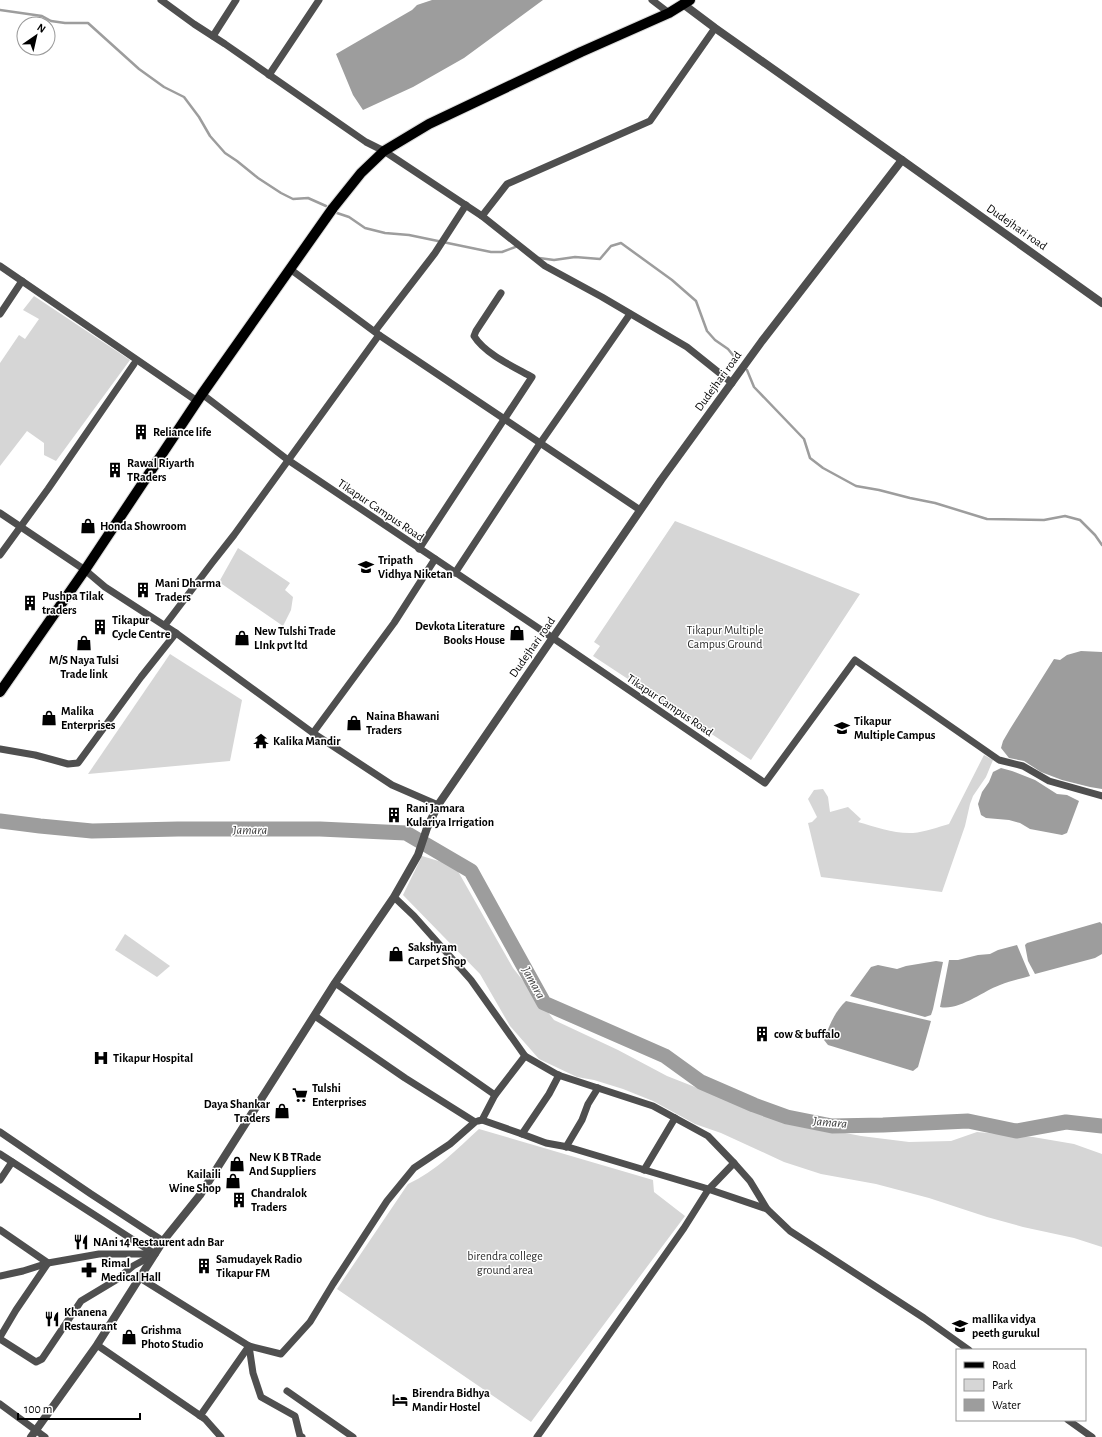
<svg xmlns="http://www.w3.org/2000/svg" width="1102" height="1437" font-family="'Alegreya Sans',sans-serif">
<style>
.green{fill:#d6d6d6}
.water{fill:#9d9d9d}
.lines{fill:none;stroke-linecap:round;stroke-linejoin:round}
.stream{stroke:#9d9d9d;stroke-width:2.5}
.river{stroke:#9d9d9d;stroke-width:15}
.primary-casing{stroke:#dbdbdb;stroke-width:12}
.minor{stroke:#4f4f4f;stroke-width:7}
.tertiary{stroke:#4f4f4f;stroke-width:8}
.primary{stroke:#000;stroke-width:10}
.labels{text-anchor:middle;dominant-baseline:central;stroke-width:3;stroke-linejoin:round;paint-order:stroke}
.street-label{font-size:12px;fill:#000;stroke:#fff}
.poi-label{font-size:12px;font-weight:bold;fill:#000;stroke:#fff;text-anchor:start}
.park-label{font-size:12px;fill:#2d2d2d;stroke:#fff}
.water-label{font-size:13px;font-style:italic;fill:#3e3e3e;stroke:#fff}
</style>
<rect width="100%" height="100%" fill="#fff"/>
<g class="green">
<path d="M34,296L130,360L56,461L44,455V443L27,431L0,466V363L19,335L25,339L39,319L23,310Z"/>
<path d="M675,521L860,594L751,760L593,656L600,646L594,642Z"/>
<path d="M238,548L290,583L285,590L293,597L291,610L283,626L219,582Z"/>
<path d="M170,654L242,700L230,761L88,774Z"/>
<path d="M984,755L993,760L986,777L973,796L970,804L965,826L942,892L821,877L808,823L812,822L817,817L808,799L814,790L823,789L828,797L830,812L848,807L861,819L858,822C876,827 894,834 913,833C925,832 938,827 949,824Z"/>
<path d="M422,856L455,866L513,968L554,1020L618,1050L667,1076L756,1111L798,1124L861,1136L909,1142L951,1141L977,1132L1033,1137L1074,1144L1102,1154V1247L1074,1238L1023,1227L987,1217L929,1198L876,1184L821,1174L784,1162L721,1133L695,1124L653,1101L623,1089L594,1080L577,1077L539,1059L510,1026L480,974L403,895Z"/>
<path d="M125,934L170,966L157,977L115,950Z"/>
<path d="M479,1129L653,1180L654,1192L685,1216L531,1422L337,1289L408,1184C436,1171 457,1149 479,1129Z"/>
</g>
<g class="water">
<path d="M432,0H543L464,58L413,87L363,110L353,95L336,54L412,10L417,5Z"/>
<path d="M1081,651L1102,652V789L1090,787L1062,780L1041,772L1024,761L1009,758L1001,748L1003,741L1010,729L1054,659L1060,660L1067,655Z"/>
<path d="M1001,768L1012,771L1035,780L1057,794L1067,795L1079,801L1067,833L1062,835L1030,829L1020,823L1009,820L986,818L981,815L978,804L982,792L989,782L993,772Z"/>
<path d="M1100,922L1102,924V954L1095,958L1035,974L1028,961L1025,945L1027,943Z"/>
<path d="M1017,945L1030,976C1020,979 1010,981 1000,985C983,991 959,1011 940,1007L949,960H958L978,955L990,954L998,950Z"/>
<path d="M936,961L943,962L933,1009L931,1015L925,1017L850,996L871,967L878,965L897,969L906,966Z"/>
<path d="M846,1001L931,1021L918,1067L913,1071L828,1045L824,1040C829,1026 835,1011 846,1001Z"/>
</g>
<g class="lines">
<g class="stream">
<path d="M0,10L42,16L51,21L65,23H88L139,69L164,87L184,97L199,117L210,136L225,153L237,161L258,178L281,193L293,199L308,198L326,206"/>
<path d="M337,213L349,217L365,228L385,233L409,235L491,252H502L518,246"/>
<path d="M539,258L554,260L575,257L600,259L611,246L621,243L672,280L696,301L707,331L715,340L728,349L737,360"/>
<path d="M747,370L754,387L804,439L810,458L823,468L856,486L879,490L910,498L935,503L987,519L1044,520L1065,516L1080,520L1095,535L1102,545"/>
</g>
<path class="river" d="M0,821L40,826L92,831L178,829H320L406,833L471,871L544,1003L665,1056L701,1082L754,1105L787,1117L832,1126L883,1125L968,1121L1016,1131L1066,1122L1102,1126"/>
<defs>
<path id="primary" d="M0,692L85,570L202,394L333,208L361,173L384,151L429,124L581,52L669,13L690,0"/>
</defs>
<use href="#primary" class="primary-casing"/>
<g class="minor">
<path d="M161,0L194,24L225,44L366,142L384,151L482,216L545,266L602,297L687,347L732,383"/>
<path d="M652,0L669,13"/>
<path d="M213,36L236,0"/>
<path d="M269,75L319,0"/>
<path d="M482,216L507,184L650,121L715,28"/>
<path d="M0,266L197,401"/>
<path d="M290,269L379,335L640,510"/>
<path d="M0,314L22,281"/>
<path d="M375,331L435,253L466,205"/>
<path d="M202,394L288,460L553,638L765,783L855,660L999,760L1023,766L1049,781L1102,796"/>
<path d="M0,513L85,570L105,587L176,633L141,677L78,763L68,764L35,755L0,749"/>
<path d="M419,549L532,377C514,367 485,354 474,336L476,331L501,293"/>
<path d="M0,555L48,489L134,364"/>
<path d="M455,573L541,442L630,314"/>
<path d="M165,625L212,563L234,535L379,335"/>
<path d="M176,633L313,733L392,785L438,805"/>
<path d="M313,733L394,623L435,559"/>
<path d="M394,897L414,916L471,980L525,1056L558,1075L653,1106L708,1136L734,1163L750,1181L767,1209L790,1231L924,1318L969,1350"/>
<path d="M335,983L495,1095"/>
<path d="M482,1120L522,1134L549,1094L559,1075"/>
<path d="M478,1121L482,1120L495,1095L525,1056"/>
<path d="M0,1132L91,1194L163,1241"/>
<path d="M522,1134L546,1143L568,1147L705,1188L767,1209"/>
<path d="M566,1147L582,1120L588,1104L598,1088"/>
<path d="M0,1154L155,1254"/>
<path d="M644,1170L675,1118"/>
<path d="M0,1180L12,1162"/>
<path d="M0,1230L48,1263L99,1254H153"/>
<path d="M0,1276L23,1271L48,1263"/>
<path d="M140,1278L249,1346L200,1416"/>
<path d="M0,1337L16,1310L48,1263"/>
<path d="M0,1339L36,1362L42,1359L81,1301L116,1280L133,1266L155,1254"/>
<path d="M97,1345L205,1419L221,1437"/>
<path d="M287,1391L353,1437"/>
<path d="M0,1404L45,1437"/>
<path d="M1068,1420L1092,1437"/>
<path d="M302,1437L300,1436L295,1416L261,1397L253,1373L249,1346L281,1354L310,1322L333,1284L387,1201L414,1168L450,1144L475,1122L405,1078L315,1016"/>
<path d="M537,1437L684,1228L708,1190L734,1163"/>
</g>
<g class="tertiary">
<path d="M683,4L715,28L902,160"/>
<path d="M31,1437L97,1345L163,1241L200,1195L335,983L394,897L418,855L427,828L438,805L661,480L762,341L902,160L1102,303"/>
</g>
<use href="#primary" class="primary"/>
</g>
<defs>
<symbol id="building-bare" viewBox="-9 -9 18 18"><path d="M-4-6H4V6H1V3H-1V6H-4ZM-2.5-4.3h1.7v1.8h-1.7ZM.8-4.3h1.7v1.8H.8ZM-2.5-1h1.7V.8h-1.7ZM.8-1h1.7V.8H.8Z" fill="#000" stroke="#fff" stroke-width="2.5" paint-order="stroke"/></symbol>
<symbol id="shop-bare" viewBox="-9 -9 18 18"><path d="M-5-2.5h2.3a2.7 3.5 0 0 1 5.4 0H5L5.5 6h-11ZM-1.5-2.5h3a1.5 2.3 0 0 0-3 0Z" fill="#000" stroke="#fff" stroke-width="2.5" paint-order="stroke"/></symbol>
<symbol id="school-bare" viewBox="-9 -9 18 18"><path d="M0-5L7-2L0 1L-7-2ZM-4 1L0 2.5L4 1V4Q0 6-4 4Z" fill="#000" stroke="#fff" stroke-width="2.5" paint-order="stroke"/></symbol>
<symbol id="temple-bare" viewBox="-9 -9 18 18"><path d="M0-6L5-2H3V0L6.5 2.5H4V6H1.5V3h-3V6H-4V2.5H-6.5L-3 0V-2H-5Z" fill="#000" stroke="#fff" stroke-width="2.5" paint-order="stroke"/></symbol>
<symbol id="hospital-bare" viewBox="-9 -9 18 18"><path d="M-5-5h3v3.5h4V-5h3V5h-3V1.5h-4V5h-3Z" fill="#000" stroke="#fff" stroke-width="2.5" paint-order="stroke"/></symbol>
<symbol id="supermarket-bare" viewBox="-9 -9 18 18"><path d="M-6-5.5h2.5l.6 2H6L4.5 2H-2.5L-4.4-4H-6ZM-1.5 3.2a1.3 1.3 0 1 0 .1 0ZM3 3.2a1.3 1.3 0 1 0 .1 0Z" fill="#000" stroke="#fff" stroke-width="2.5" paint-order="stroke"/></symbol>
<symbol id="restaurant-bare" viewBox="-9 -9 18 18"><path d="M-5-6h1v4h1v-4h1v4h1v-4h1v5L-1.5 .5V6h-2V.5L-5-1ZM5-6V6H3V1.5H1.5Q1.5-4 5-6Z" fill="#000" stroke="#fff" stroke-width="2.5" paint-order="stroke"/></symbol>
<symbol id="pharmacy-bare" viewBox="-9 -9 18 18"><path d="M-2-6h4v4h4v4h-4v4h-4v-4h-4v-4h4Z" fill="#000" stroke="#fff" stroke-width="2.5" paint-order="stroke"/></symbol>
<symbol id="hotel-bare" viewBox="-9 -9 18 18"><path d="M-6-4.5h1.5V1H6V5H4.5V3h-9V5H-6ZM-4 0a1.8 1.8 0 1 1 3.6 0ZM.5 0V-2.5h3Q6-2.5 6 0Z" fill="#000" stroke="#fff" stroke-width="2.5" paint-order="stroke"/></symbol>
</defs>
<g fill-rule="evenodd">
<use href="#building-bare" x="130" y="421" width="22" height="22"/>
<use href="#building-bare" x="104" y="459" width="22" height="22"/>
<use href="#shop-bare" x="77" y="515" width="22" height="22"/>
<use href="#school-bare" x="355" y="556" width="22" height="22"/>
<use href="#building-bare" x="132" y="579" width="22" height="22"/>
<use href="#building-bare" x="19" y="592" width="22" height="22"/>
<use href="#building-bare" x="89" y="616" width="22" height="22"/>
<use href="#shop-bare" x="506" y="622" width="22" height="22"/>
<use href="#shop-bare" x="231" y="627" width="22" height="22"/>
<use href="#shop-bare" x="73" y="632" width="22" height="22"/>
<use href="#shop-bare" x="38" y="707" width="22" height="22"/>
<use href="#shop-bare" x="343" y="712" width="22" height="22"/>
<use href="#school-bare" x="831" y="717" width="22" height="22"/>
<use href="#temple-bare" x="250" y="730" width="22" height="22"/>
<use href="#building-bare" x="383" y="804" width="22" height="22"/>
<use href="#shop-bare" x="385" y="943" width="22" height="22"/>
<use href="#building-bare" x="751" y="1023" width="22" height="22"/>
<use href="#hospital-bare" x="90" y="1047" width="22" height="22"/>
<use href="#supermarket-bare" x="289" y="1084" width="22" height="22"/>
<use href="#shop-bare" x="271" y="1100" width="22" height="22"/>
<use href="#shop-bare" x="226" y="1153" width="22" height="22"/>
<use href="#shop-bare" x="222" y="1170" width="22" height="22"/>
<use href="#building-bare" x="228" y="1189" width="22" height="22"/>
<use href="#restaurant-bare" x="70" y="1231" width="22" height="22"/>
<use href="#building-bare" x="193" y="1255" width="22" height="22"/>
<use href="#pharmacy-bare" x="78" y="1259" width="22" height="22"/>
<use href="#restaurant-bare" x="41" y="1308" width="22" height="22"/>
<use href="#school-bare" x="949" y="1315" width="22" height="22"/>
<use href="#shop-bare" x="118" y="1326" width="22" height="22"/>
<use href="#hotel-bare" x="389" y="1389" width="22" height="22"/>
</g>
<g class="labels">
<g class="street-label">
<text transform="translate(1017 227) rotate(35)">Dudejhari road</text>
<text transform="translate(718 381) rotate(-54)">Dudejhari road</text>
<text transform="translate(381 510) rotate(34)">Tikapur Campus Road</text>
<text transform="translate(532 647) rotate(-55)">Dudejhari road</text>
<text transform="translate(670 705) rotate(34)">Tikapur Campus Road</text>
</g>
<g class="poi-label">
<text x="153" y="432">Reliance life</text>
<text x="127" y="463">Rawal Riyarth<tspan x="127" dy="14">TRaders</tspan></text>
<text x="100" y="526">Honda Showroom</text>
<text x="378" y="560">Tripath<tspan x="378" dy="14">Vidhya Niketan</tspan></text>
<text x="155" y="583">Mani Dharma<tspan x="155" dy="14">Traders</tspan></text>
<text x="42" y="596">Pushpa Tilak<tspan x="42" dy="14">traders</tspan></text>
<text x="112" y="620">Tikapur<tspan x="112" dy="14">Cycle Centre</tspan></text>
<text x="505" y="626" text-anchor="end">Devkota Literature<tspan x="505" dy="14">Books House</tspan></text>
<text x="254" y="631">New Tulshi Trade<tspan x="254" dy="14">LInk pvt ltd</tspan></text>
<text x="84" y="660" text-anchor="middle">M/S Naya Tulsi<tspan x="84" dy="14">Trade link</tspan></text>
<text x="61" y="711">Malika<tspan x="61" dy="14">Enterprises</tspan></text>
<text x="366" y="716">Naina Bhawani<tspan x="366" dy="14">Traders</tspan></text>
<text x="854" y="721">Tikapur<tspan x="854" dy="14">Multiple Campus</tspan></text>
<text x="273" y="741">Kalika Mandir</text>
<text x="406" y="808">Rani Jamara<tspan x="406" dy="14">Kulariya Irrigation</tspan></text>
<text x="408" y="947">Sakshyam<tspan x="408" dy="14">Carpet Shop</tspan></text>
<text x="774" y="1034">cow &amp; buffalo</text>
<text x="113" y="1058">Tikapur Hospital</text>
<text x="312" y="1088">Tulshi<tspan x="312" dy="14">Enterprises</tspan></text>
<text x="270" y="1104" text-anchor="end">Daya Shankar<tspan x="270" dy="14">Traders</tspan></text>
<text x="249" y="1157">New K B TRade<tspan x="249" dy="14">And Suppliers</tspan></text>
<text x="221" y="1174" text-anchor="end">Kailaili<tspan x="221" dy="14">Wine Shop</tspan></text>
<text x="251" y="1193">Chandralok<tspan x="251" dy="14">Traders</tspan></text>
<text x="93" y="1242">NAni 14 Restaurent adn Bar</text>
<text x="216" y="1259">Samudayek Radio<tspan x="216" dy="14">Tikapur FM</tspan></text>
<text x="101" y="1263">Rimal<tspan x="101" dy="14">Medical Hall</tspan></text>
<text x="64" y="1312">Khanena<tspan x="64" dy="14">Restaurant</tspan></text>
<text x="972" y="1319">mallika vidya<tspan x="972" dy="14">peeth gurukul</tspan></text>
<text x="141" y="1330">Grishma<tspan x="141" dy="14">Photo Studio</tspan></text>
<text x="412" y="1393">Birendra Bidhya<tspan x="412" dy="14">Mandir Hostel</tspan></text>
</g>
<g class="park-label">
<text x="725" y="630">Tikapur Multiple<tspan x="725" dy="14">Campus Ground</tspan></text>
<text x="505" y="1256">birendra college<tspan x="505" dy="14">ground area</tspan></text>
</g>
<g class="water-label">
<text x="250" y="830">Jamara</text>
<text transform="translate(533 983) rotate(61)">Jamara</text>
<text transform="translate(830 1123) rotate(5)">Jamara</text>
</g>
</g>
<rect x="956" y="1349" width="130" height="72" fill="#ffffff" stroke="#999999"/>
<rect x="964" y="1362" width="20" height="6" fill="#000000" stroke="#999999"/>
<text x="992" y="1369" font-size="12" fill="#000000">Road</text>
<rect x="964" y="1379" width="20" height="12" fill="#d6d6d6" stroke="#999999"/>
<text x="992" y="1389" font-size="12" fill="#000000">Park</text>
<rect x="964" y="1399" width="20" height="12" fill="#9d9d9d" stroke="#999999"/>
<text x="992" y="1409" font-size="12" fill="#000000">Water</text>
<g transform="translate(36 36) rotate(34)"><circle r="19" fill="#ffffff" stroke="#999999"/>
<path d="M0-3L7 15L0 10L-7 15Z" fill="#000000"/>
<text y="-6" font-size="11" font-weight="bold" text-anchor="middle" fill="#000000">N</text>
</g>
<path d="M18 1413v6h122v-6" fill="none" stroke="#000000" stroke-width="2"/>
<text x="24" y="1413" font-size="12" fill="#000000" stroke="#ffffff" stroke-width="3" paint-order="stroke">100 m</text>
</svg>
